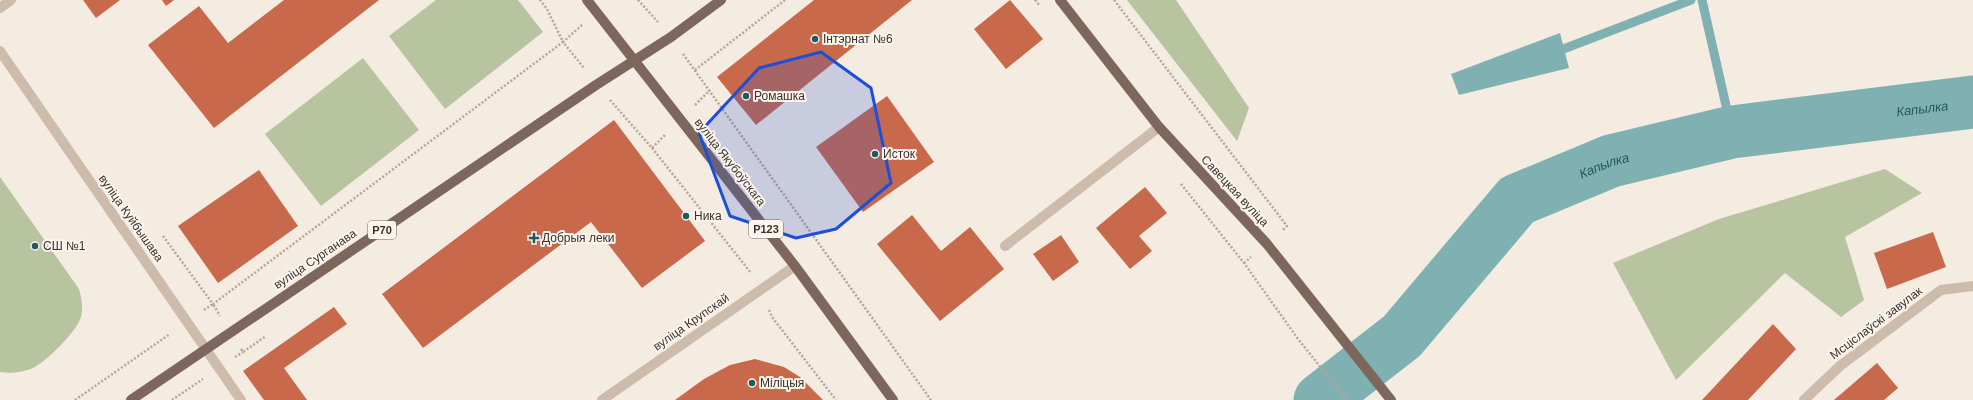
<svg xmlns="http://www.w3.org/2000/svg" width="1973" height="400" font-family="Arial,sans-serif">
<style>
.green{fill:#b8c4a0}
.water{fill:#7fb0b2}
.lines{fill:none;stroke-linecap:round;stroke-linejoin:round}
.stream{stroke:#7fb0b2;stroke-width:9}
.river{stroke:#7fb0b2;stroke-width:53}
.building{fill:#c8694b}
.path{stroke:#b9a596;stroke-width:2.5;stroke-dasharray:2 2;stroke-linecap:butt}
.minor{stroke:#cdbbac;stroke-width:10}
.major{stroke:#7d675c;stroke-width:10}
.marked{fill:#1d4ed8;fill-opacity:0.2;stroke:#1d4ed8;stroke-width:3;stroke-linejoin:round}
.poi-dot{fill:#1f5a5e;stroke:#fbf5ee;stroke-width:1.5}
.labels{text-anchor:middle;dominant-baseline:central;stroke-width:4;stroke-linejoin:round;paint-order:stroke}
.shield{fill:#fbf5ee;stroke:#756b66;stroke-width:1}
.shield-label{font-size:11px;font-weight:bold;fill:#3b302b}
.poi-label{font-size:12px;fill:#3b302b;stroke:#fbf5ee;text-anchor:start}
.street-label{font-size:12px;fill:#3b302b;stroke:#fbf5ee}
.water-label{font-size:13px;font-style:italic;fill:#1f5a5e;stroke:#fbf5ee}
</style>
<rect width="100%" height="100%" fill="#f4ebe1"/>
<g class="green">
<path d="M436,0H518L543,32L445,109L389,36Z"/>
<path d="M1127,0H1176L1249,108L1237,141Z"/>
<path d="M363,58L419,130L321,206L265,134Z"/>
<path d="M1885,169L1922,193L1845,237L1864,300L1841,317L1785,273L1676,380L1613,263L1719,219Z"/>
<path d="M0,177L79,289C82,299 83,307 81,317C77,331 47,361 33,368C24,372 9,374 0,372Z"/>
</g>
<path class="water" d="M1560,33L1569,68L1459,95L1451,74Z"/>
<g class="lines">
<g class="stream">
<path d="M1702,0L1732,132"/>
<path d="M1553,53L1691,0"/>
</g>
<path class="river" id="s1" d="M1320,400L1402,336L1517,200L1611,161L1732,132L1973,102"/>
</g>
<g class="building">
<path d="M83,0H120L96,18Z"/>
<path d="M162,0H174L166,6Z"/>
<path d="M284,0H379L214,128L148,45L199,6L228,43Z"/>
<path d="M814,0H912L756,125L717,77Z"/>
<path d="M1010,0L1043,39L1006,69L974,29Z"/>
<path d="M887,96L934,162L863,212L816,147Z"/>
<path d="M614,120L705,241L642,288L591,222L423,348L382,294Z"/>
<path d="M259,170L298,226L218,283L178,226Z"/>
<path d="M1145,187L1167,213L1139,236L1152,251L1130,269L1096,228Z"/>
<path d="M912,215L941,251L970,227L1004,269L940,321L877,244Z"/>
<path d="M1933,232L1946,267L1887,289L1874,253Z"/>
<path d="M1061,235L1079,262L1053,281L1033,254Z"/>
<path d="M334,307L347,324L284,368L307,400H264L243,371Z"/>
<path d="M1773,324L1796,349L1748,400H1702Z"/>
<path d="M755,359L784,367L800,377L823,400H675L704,379L730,365Z"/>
<path d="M1877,363L1898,388L1884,400H1834Z"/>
</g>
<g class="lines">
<g class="path">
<path d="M638,0L658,22"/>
<path d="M1035,0L1040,6"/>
<path d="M1114,0L1287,226L1283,230"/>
<path d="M582,25L563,42L584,68"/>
<path d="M683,54L931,400"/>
<path d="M695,70L785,0"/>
<path d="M610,100L652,148L666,134"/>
<path d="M695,105L710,90"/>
<path d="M652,148L751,273"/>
<path d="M1181,184L1244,263L1298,339L1347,400"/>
<path d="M163,236L213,304L563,42L547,9L540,0"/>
<path d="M1244,263L1251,257"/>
<path d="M204,310L213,304L220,316"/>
<path d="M769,310L772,317L836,400"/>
<path d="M241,349L243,352L266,336"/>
<path d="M235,357L243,352"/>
<path d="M75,400L170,334"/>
<path d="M172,400L203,379"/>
</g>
<g class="minor">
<path d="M0,8L11,0"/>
<path d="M0,51L241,400"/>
<path d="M1005,246L1159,127"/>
<path d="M602,400L795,266"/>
<path d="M1804,400L1840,366L1941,290L1973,286"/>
</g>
<g class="major">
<path d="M587,0L795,266L893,400"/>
<path d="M1060,0L1159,127L1267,244L1391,400"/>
<path d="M131,400L596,85L671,37L721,0"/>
</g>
</g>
<path class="marked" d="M821,52L871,88L891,183L836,229L796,238L730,216L699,133L759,68Z"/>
<g class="poi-dot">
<circle cx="815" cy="39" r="4"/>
<circle cx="746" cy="96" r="4"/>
<circle cx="875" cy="154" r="4"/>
<circle cx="686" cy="216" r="4"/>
<path d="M532 232h4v4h4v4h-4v4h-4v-4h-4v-4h4z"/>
<circle cx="35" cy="246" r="4"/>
<circle cx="752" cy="383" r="4"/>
</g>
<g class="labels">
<g class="shield">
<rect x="749" y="220" width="34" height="18" rx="3"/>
<rect x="368" y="221" width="28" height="18" rx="3"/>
</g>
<g class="shield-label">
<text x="766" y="229">Р123</text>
<text x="382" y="230">Р70</text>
</g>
<g class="poi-label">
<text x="823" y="39">Інтэрнат №6</text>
<text x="754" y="96">Ромашка</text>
<text x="883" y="154">Исток</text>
<text x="694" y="216">Ника</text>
<text x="542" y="238">Добрыя леки</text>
<text x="43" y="246">СШ №1</text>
<text x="760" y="383">Міліцыя</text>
</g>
<g class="street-label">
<text transform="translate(730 162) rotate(52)">вуліца Якубоўскага</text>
<text transform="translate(1235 191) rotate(47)">Савецкая вуліца</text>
<text transform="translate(131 218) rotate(55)">вуліца Куйбышава</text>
<text transform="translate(315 259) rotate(-34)">вуліца Сурганава</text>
<text transform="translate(691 322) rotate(-35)">вуліца Крупскай</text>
<text transform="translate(1876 323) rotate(-37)">Мсціслаўскі завулак</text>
</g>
<g class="water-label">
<text stroke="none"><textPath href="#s1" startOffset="700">Капылка</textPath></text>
<text stroke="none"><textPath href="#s1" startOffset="376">Капылка</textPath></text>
</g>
</g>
</svg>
